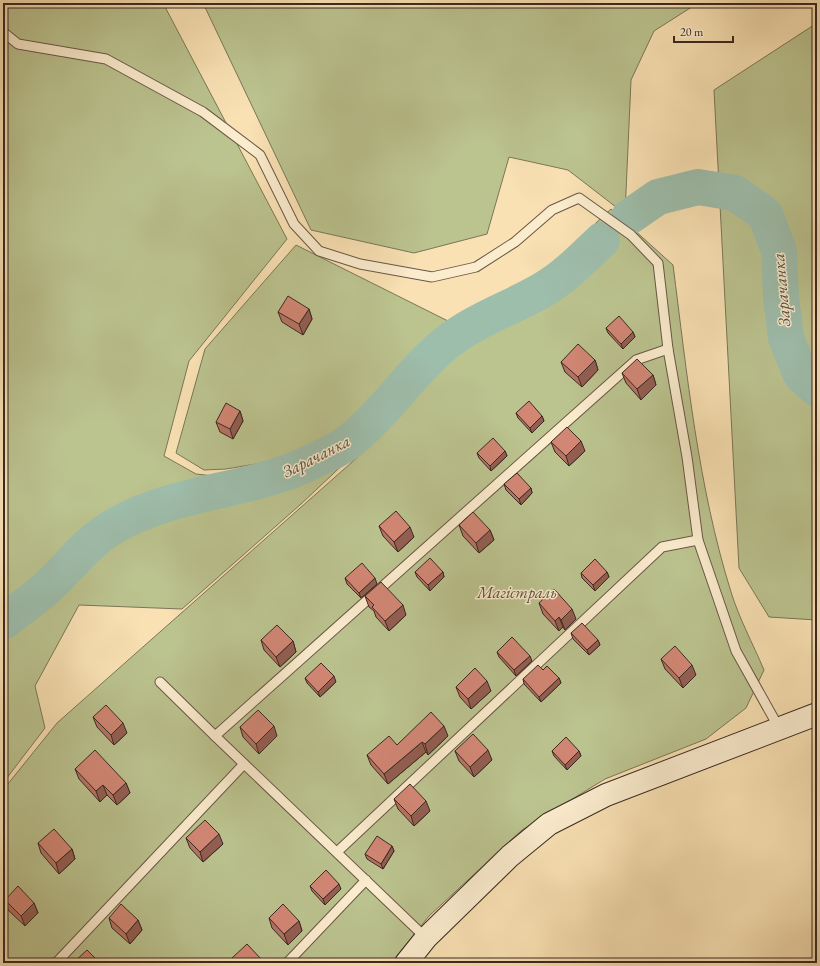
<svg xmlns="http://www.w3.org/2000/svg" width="820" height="966" font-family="'EB Garamond',serif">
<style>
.green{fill:#bbc38f;stroke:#7a7658}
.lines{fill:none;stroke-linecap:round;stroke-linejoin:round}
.river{stroke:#9ebeac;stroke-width:36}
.lane-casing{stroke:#6a5746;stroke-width:11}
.secondary-casing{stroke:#3a2922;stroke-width:24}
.lane{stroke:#fbecce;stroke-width:9}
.secondary{stroke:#fbecce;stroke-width:22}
.wall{fill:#b57465;stroke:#3a2922}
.shaded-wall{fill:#935e52;stroke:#3a2922}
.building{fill:#d28775;stroke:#3a2922}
.labels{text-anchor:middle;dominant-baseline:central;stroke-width:3;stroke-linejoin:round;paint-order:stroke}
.park-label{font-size:16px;font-style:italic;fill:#5a503d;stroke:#fbecce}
.water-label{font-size:17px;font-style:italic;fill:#534e44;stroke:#fbecce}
</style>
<rect width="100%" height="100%" fill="#f9e1b3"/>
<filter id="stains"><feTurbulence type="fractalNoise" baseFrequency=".005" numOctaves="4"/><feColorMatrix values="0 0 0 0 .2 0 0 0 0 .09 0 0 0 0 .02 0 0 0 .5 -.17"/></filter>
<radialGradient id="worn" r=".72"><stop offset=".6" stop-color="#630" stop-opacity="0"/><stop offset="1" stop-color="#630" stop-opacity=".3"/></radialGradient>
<g class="green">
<path d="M3,3H163L287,239L189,361L164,456L196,474L223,477L295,462L348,435L368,441L301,504L182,609L79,605L35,686L45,728L3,783V74L8,29L3,24Z"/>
<path d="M203,3H698L654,31L631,80L625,214L568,170L509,157L487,234L414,253L311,230Z"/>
<path d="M817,23V620L769,617L739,568L714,90Z"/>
<path d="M611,209L673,265C687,374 698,486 731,592C739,618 753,644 764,670L746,708L706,739L605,779L522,830L429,916L391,963H3V790L57,723L377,440L348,431L292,458L226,469L204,470L176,453L205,349L296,245L452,323L525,289Z"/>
</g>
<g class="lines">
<g class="river">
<path d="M629,217L658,197L698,187L735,193L765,214L779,251L781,297L786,338L801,375L817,389"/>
<path d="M3,622C20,609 39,596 54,581C73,562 89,541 113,527C176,489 255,493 320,458C330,453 342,448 351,440C390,409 416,363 457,335C484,316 516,306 544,289C566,276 584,257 602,240"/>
</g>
<defs>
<g id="lane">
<path d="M3,32L18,44L106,59L203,112L260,155L294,224L319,251L360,264L432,277L476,267L515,242L552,210L579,198L631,235L658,263L668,349L687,457L698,540L736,651L779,728"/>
<path d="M160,682L215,736L426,938"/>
<path d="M215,736L636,360L668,349"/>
<path d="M337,852L662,547L698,540"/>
<path d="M56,963L244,764"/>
<path d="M287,963L366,880"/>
</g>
<path id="secondary" d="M406,963L426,938L510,856L549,824L606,795L817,714"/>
</defs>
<use href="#lane" class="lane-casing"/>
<use href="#secondary" class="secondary-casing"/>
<use href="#lane" class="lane"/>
<use href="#secondary" class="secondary"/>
</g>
<g class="wall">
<path d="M309,309L312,319L303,335L282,322L278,312Z"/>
<path d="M606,328L633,332L635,337L623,349L608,333Z"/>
<path d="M595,360L598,370L582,387L565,372L561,362Z"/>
<path d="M622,373L653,375L656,385L641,400L626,383Z"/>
<path d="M240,411L243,421L233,439L220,432L216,422Z"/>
<path d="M516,413L542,416L544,421L532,433L518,418Z"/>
<path d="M551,442L585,451L569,466L555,452Z"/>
<path d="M505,451L507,456L491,471L479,458L477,453Z"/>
<path d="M504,484L531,488L532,493L521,505L506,490Z"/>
<path d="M459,525L490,530L494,540L479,553L463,536Z"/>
<path d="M379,526L414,537L398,552L383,536Z"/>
<path d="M415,572H443L444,577L430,591L417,577Z"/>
<path d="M607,572L609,577L595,591L582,578L581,573Z"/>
<path d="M345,578L377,584L361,598L347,584Z"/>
<path d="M365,596L406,615L389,631L376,617L374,611L369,607Z"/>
<path d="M539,603L576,619L565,630L563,627L559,631L543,614Z"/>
<path d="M571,633L598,640L600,645L589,655L573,639Z"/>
<path d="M261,640L293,641L296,652L280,667L264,650Z"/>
<path d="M497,652L532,661L516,676L499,657Z"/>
<path d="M661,659L696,675L683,688L665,669Z"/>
<path d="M543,670L559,678L561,683L541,702L524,684L523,679Z"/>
<path d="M305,678L336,682L320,697L307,683Z"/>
<path d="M456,687L491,691L471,709L460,697Z"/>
<path d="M93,717L127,733L114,745L97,727Z"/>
<path d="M240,727L277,736L259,754L243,737Z"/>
<path d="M448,736L428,755L426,752L388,784L371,765L367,755L397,745Z"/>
<path d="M455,751L492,760L474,777L459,761Z"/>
<path d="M552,751H579L581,756L567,770L554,756Z"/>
<path d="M75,769L126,783L130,793L117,805L107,795L100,802L79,779Z"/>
<path d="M394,799L430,811L414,826L398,809Z"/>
<path d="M186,838L223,844L203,862L190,848Z"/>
<path d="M38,843L72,849L75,859L59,874L41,853Z"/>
<path d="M392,846L394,851L383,869L367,859L365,854Z"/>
<path d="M310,886L341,889L325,905L312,891Z"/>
<path d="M5,900L34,903L38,913L25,926L8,910Z"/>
<path d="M109,918L138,920L142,930L130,944L112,928Z"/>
<path d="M269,918L299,921L302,931L288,945L272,928Z"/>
<path d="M232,958L262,960L263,963H234Z"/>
</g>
<g class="shaded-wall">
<path d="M309,309L312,319L303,335L299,324Z"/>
<path d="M633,332L635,337L623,349L621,344Z"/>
<path d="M595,360L598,370L582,387L578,377Z"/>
<path d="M653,375L656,385L641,400L637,389Z"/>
<path d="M240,411L243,421L233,439L230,429Z"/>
<path d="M542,416L544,421L532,433L530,428Z"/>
<path d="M581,441L585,451L569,466L566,456Z"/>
<path d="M505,451L507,456L491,471L490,466Z"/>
<path d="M531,488L532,493L521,505L519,499Z"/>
<path d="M410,527L414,537L398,552L394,542Z"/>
<path d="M490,530L494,540L479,553L476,543Z"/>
<path d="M443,572L444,577L430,591L428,585Z"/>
<path d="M607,572L609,577L595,591L593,585Z"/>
<path d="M375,578L377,584L361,598L359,593Z"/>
<path d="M403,605L406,615L389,631L385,621Z"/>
<path d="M572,609L576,619L565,630L561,620Z"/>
<path d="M559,617L563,627L559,631L555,621Z"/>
<path d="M598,640L600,645L589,655L587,650Z"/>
<path d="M293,641L296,652L280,667L276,657Z"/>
<path d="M530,656L532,661L516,676L514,670Z"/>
<path d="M692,665L696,675L683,688L679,678Z"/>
<path d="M334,676L336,682L320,697L318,692Z"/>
<path d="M559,678L561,683L541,702L539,697Z"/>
<path d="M487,681L491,691L471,709L468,699Z"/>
<path d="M123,723L127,733L114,745L111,735Z"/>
<path d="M274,726L277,736L259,754L256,744Z"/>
<path d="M444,726L448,736L428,755L425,744Z"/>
<path d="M422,742L426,752L388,784L384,774Z"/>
<path d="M488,750L492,760L474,777L470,767Z"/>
<path d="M579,751L581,756L567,770L565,765Z"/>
<path d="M126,783L130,793L117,805L113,795Z"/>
<path d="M103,785L107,795L100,802L96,791Z"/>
<path d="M426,801L430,811L414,826L411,816Z"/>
<path d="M219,834L223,844L203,862L200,852Z"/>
<path d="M392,846L394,851L383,869L381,864Z"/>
<path d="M72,849L75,859L59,874L56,863Z"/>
<path d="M339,884L341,889L325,905L323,899Z"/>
<path d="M34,903L38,913L25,926L21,916Z"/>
<path d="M138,920L142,930L130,944L126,934Z"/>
<path d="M299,921L302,931L288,945L284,934Z"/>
</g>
<g class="building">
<path d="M288,296L309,309L299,324L278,312Z"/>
<path d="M619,316L633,332L621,344L606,328Z"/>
<path d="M578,344L595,360L578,377L561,362Z"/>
<path d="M637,359L653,375L637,389L622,373Z"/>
<path d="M529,401L542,416L530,428L516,413Z"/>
<path d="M226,403L240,411L230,429L216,422Z"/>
<path d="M567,427L581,441L566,456L551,442Z"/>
<path d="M493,438L505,451L490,466L477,453Z"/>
<path d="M517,473L531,488L519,499L504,484Z"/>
<path d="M396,511L410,527L394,542L379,526Z"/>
<path d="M473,512L490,530L476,543L459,525Z"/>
<path d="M430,558L443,572L428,585L415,572Z"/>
<path d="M595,559L607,572L593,585L581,573Z"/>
<path d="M362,563L375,578L359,593L345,578Z"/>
<path d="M381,582L403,605L385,621L372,607L374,605L365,596Z"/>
<path d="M554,589L572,609L561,620L559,617L555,621L539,603Z"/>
<path d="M582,623L598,640L587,650L571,633Z"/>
<path d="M277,625L293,641L276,657L261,640Z"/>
<path d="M512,637L530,656L514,670L497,652Z"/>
<path d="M675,646L692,665L679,678L661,659Z"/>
<path d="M321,663L334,676L318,692L305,678Z"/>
<path d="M538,665L543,670L547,666L559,678L539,697L523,679Z"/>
<path d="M475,668L487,681L468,699L456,687Z"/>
<path d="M106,705L123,723L111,735L93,717Z"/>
<path d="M258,710L274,726L256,744L240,727Z"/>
<path d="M431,712L444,726L425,744L422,742L384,774L367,755L389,736L397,745Z"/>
<path d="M473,734L488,750L470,767L455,751Z"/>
<path d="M566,737L579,751L565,765L552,751Z"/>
<path d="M95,750L126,783L113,795L103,785L96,791L75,769Z"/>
<path d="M410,784L426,801L411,816L394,799Z"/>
<path d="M205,820L219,834L200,852L186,838Z"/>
<path d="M54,829L72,849L56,863L38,843Z"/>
<path d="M377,836L392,846L381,864L365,854Z"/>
<path d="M326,870L339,884L323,899L310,886Z"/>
<path d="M18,886L34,903L21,916L5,900Z"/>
<path d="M121,904L138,920L126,934L109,918Z"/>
<path d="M283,904L299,921L284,934L269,918Z"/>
<path d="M247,944L262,960L259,963H237L232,958Z"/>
<path d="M87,950L100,963H73Z"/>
</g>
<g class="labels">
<g class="park-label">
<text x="517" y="592">Магістраль</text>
</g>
<g class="water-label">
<text transform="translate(781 290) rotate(-95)">Зарачанка</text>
<text transform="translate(316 456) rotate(-27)">Зарачанка</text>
</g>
</g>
<rect width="820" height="966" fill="none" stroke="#f9e1b3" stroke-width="16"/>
<rect x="4" y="4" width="812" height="958" fill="none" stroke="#3a2922" stroke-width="2"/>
<rect x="8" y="8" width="804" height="950" fill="none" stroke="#3a2922"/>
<path d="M674 36v6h59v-6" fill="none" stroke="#3a2922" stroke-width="2"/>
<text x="680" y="36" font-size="12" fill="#3a2922" stroke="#fbecce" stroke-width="3" paint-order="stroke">20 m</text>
<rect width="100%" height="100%" filter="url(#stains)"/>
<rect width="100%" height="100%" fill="url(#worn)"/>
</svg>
